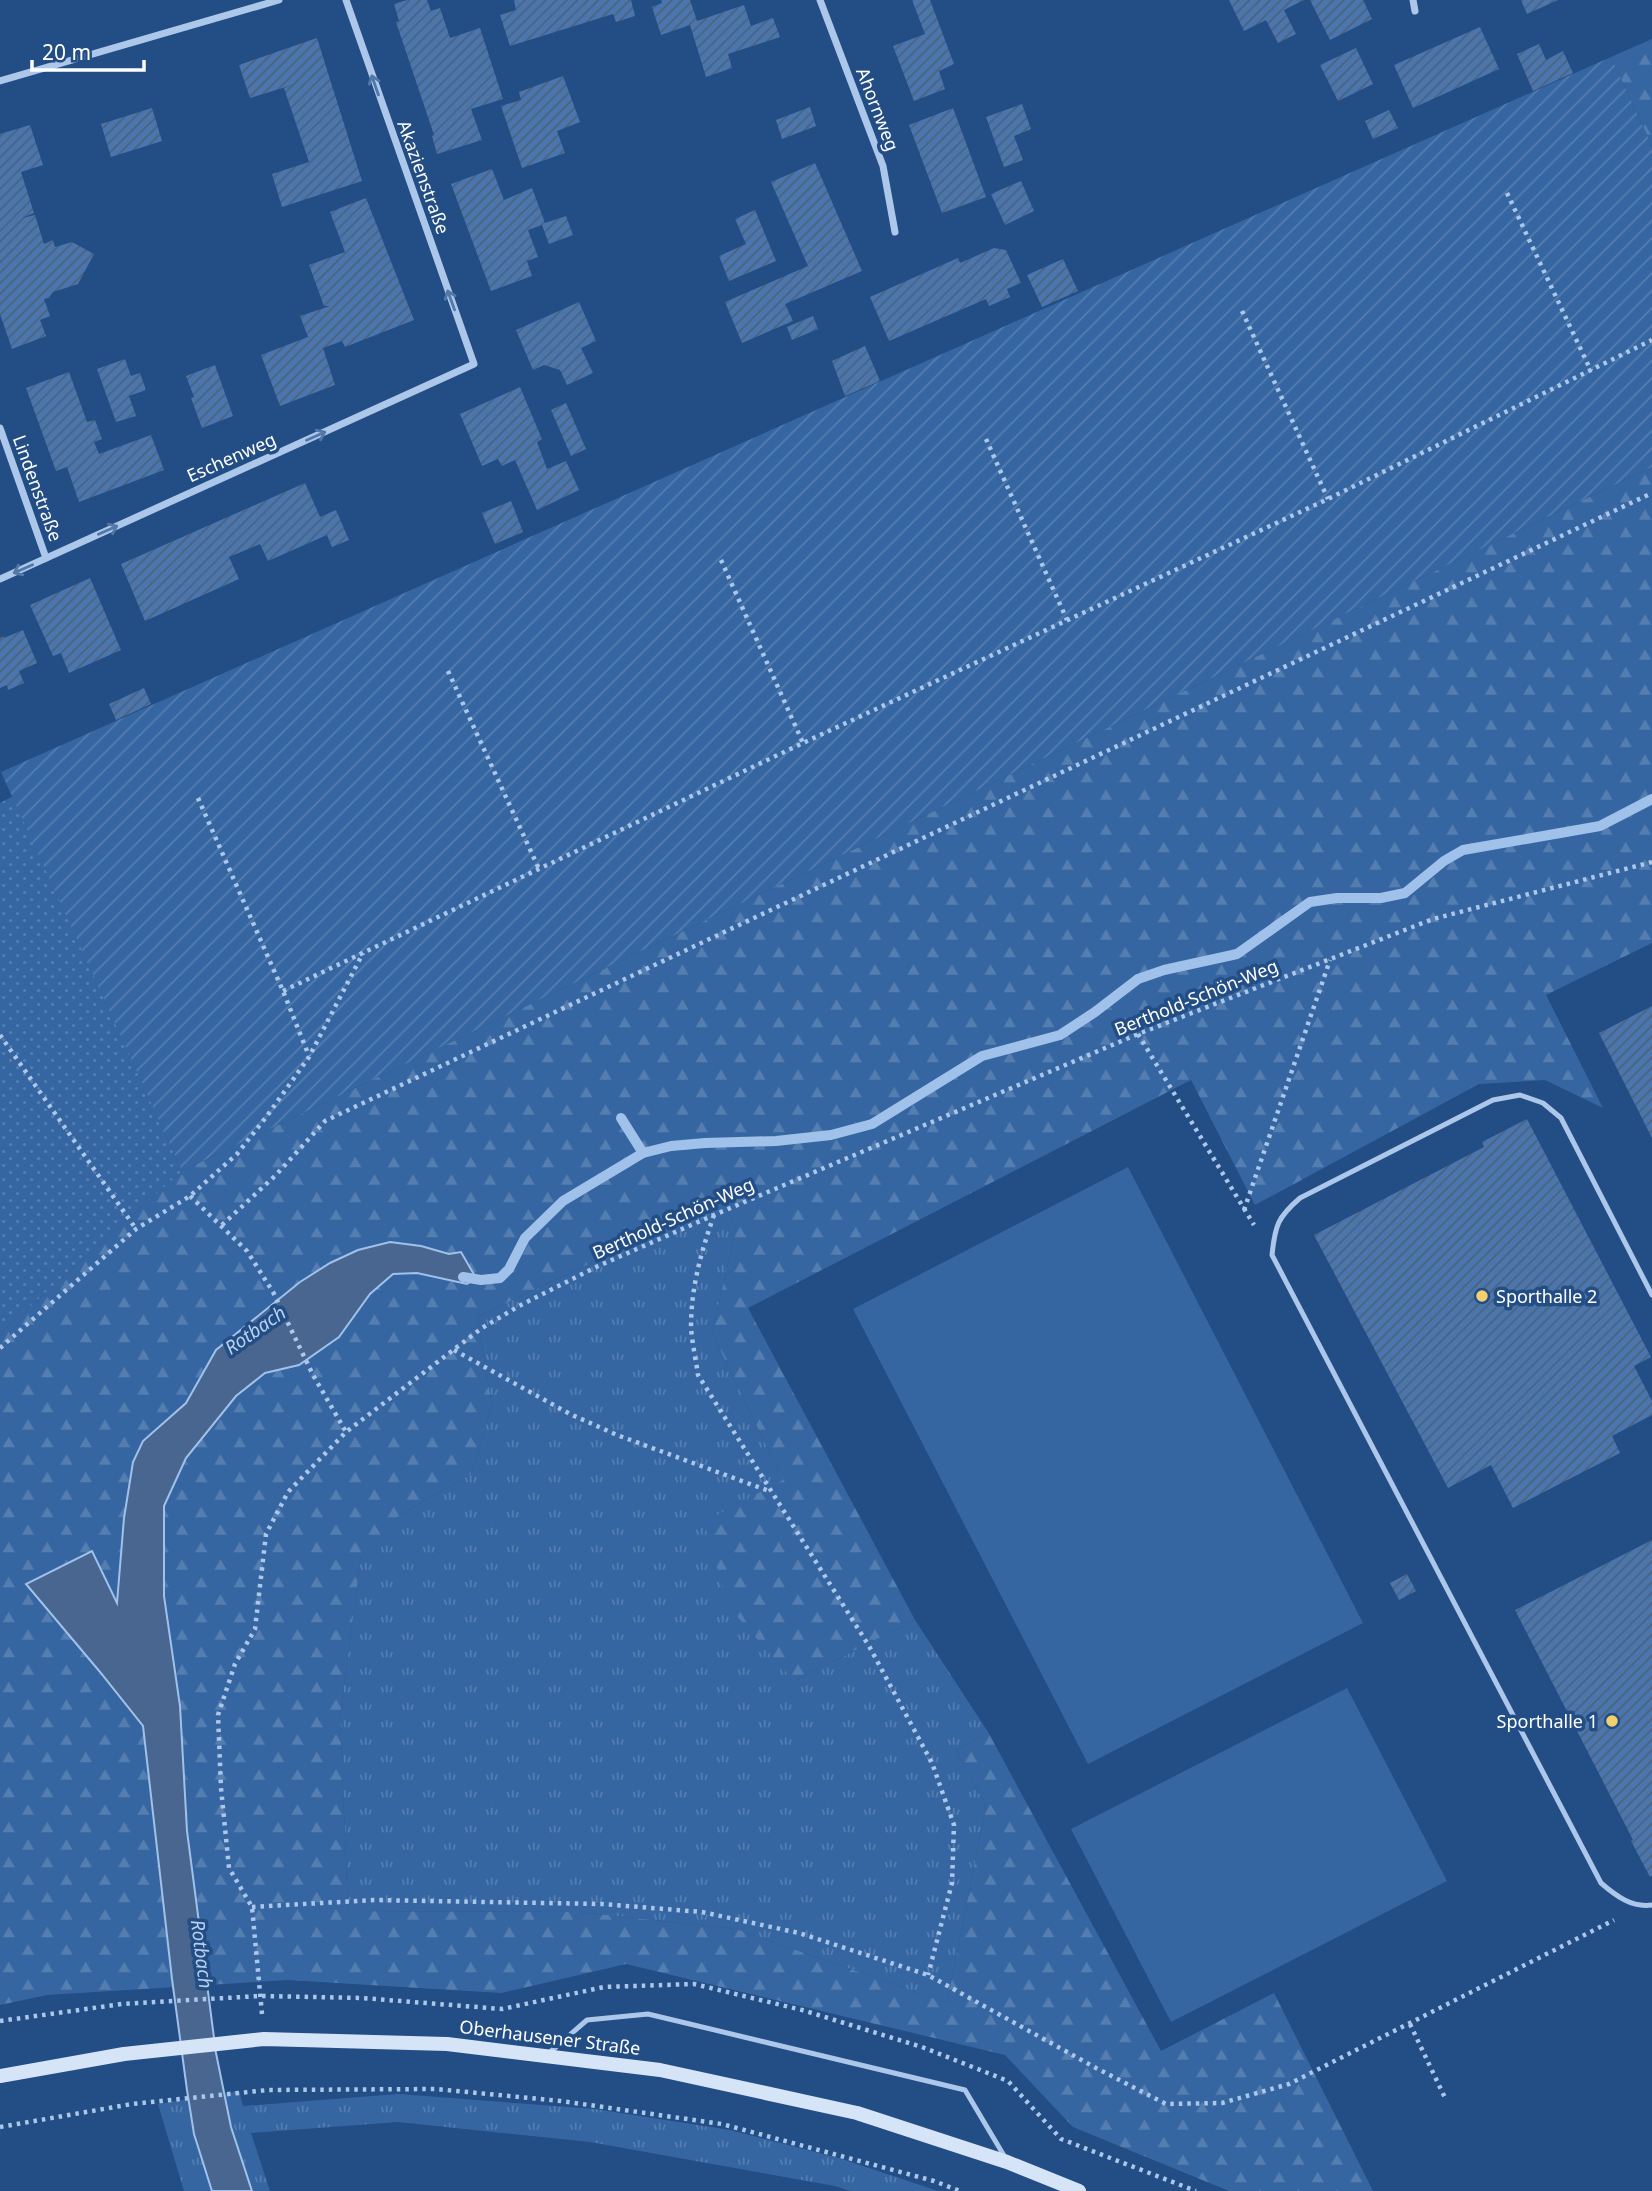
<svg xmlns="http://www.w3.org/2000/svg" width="1652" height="2191" font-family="'Noto Sans',sans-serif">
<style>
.grass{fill:url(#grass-tufts)}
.forest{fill:url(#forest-firs)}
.park{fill:url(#park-dots)}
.garden{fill:url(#garden-furrows)}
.pitch{fill:#3666a2}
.water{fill:#48668f;stroke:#9fc1ea;stroke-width:2}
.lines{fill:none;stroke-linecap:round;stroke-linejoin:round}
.stream{stroke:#9fc1ea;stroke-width:10}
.building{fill:url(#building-hatch)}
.path{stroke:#acc7e9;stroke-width:4.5;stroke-dasharray:3.5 5;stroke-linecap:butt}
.lane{stroke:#acc7e9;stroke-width:5}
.street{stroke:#acc7e9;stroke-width:7}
.secondary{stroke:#d6e4f7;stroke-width:14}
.oneway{stroke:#5278a8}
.poi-dot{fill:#f4cf6e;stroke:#224d85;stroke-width:2.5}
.labels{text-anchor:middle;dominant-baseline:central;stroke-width:7;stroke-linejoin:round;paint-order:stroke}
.street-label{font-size:18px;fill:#fff;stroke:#224d85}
.poi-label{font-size:18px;fill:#fff;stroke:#224d85;text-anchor:start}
.water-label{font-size:19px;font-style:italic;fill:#b7d1f0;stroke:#224d85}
</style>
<defs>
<pattern id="grass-tufts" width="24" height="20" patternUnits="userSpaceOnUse" patternTransform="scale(1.75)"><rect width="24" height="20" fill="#3666a2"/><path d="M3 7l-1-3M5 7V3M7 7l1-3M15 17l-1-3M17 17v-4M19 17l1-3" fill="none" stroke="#547db0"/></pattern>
<pattern id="forest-firs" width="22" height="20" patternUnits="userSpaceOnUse" patternTransform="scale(1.75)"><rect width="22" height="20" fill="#3666a2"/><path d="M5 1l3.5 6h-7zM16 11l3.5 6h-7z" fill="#547db0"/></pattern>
<pattern id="park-dots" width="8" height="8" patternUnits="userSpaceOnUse" patternTransform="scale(1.75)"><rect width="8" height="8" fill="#3666a2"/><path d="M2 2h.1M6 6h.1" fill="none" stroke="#547db0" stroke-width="1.8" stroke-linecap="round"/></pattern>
<pattern id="garden-furrows" width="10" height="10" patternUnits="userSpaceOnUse" patternTransform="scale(1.75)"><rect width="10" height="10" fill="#3666a2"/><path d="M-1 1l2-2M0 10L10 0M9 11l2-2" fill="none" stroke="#547db0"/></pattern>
<pattern id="building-hatch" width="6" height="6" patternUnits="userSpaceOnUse" patternTransform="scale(1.75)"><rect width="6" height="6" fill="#4b76ad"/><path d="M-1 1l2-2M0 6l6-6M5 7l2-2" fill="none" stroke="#4c617c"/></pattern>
</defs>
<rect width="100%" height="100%" fill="#224d85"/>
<g class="grass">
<path d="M722,1201L736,1229L712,1333L783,1480L794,1681L915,1620L988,1732L956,1750L986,1806L947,2003L736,1929L580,1912L348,1911L340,1717L361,1555L400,1515L471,1474L492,1405L477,1317Z"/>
<path d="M239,2091L243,2106L398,2094L595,2109L730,2130L842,2159L938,2191H850L835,2186L590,2142L398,2122L251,2133L270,2191H184L158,2104Z"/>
</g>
<g class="forest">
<path d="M1652,39V146L1611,57Z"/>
<path d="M1652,467V943L1546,995L1603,1108L1545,1080L1479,1084L1255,1205L1191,1080L748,1308L915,1620L794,1681L728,1606L704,1522L783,1480L712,1333L736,1229L722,1201L477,1317L492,1405L471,1474L400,1515L361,1556L340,1717L348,1911L580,1912L736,1929L947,2003L986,1806L956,1750L988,1732L1161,2051L1274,1993L1373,2191H1229L1073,2127L1005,2055L626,1964L501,1993L288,1980L47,1995L0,2005V1333L182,1171Z"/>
</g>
<path class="park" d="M13,796L182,1171L0,1333V803Z"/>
<path class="garden" d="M1611,57L1652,146V467L182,1171L1,772Z"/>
<g class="pitch">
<path d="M1128,1167L1363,1623L1088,1764L853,1309Z"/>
<path d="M1347,1688L1447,1881L1171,2022L1071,1829Z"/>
</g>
<path class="water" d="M390,1242L421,1246L449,1254L461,1252L476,1278L467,1284L417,1273L393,1274L370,1294L339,1337L299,1365L265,1373L236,1396L186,1458L164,1506V1596L180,1706L187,1831L216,2053L231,2127L252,2191H212L194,2134L187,2090L172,1979L143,1726L100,1672L26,1584L92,1551L117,1603L124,1518L133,1462L143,1441L186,1403L216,1350L300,1282L330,1263L358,1250Z"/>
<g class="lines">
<g class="stream">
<path d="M621,1118L643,1153"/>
<path d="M463,1277L481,1280L500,1278L509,1269L525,1238L563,1201L643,1153L671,1146L705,1143L776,1141L831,1135L872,1124L982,1056L1060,1035L1095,1012L1138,979L1164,970L1237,954L1310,902L1337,898H1381L1405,893L1444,861L1463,850L1600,826L1652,799"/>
</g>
</g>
<g class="building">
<path d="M407,0H427L431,11L440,8L450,38L480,28L503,99L471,109L482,140L437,154L432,136L434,135L396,22L399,21L394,4Z"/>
<path d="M514,0H631L635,16L616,22L613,14L510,46L500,15L516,10Z"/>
<path d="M661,0H690L697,21L744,5L751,26L773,18L780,37L728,54L732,68L706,77L690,25L661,35L652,7L662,3Z"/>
<path d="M912,0H930L954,64L939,71L945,89L914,101L893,46L925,34Z"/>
<path d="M1229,0H1304L1284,10L1296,34L1278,43L1266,20L1244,31Z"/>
<path d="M1310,0H1363L1372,19L1330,40Z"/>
<path d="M1521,0H1558L1527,14Z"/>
<path d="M1480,27L1499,69L1413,108L1394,65Z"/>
<path d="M317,38L362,181L282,207L272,174L309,162L284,88L299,83L250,98L239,65Z"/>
<path d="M1539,44L1546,60L1563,51L1573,73L1533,91L1517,54Z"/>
<path d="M1356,48L1373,84L1338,101L1320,65Z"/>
<path d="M563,76L580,122L557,131L565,153L522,168L501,106L521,100L519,92Z"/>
<path d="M1022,104L1031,129L1014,136L1023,160L1004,167L986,117Z"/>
<path d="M810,107L816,126L782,139L776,120Z"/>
<path d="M152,108L162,141L111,157L101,124Z"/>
<path d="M953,108L986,197L942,213L909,125Z"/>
<path d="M1389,110L1398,128L1373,139L1365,121Z"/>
<path d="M30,125L43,165L21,172L34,213L22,218L35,215L44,244L53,240L55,247L72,242L94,254L78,284L53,292L49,298L44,299L50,316L40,320L46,336L12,349L0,314V134Z"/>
<path d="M815,163L862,271L785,304L793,321L742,343L725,302L808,266L771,182Z"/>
<path d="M492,169L504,200L532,188L545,223L566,216L573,235L549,244L542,225L528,230L538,257L527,261L532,276L491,291L451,184Z"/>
<path d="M1021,181L1034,211L1005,225L991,194Z"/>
<path d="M366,198L414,320L345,347L342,341L323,348L335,385L280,406L261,355L308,337L300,316L330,306H324L309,265L345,252L330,212Z"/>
<path d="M755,210L776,261L729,281L719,256L746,244L735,219Z"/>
<path d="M994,248L1006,250L1021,283L1007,289L1010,297L989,306L986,299L889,341L870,297L958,258L960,263Z"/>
<path d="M1063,259L1078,291L1042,307L1027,275Z"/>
<path d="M579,302L596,341L581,348L593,373L567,385L560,370L544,365L533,370L516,330Z"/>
<path d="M813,316L818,329L792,340L787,327Z"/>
<path d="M865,346L880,381L845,396L832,361Z"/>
<path d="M125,359L131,376L140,373L146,390L129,396L136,416L116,422L97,369Z"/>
<path d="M215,365L233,416L202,428L191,398L194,397L186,376Z"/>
<path d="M69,372L87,422L95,420L102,439L94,442L99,454L151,435L164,470L79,502L67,467L56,471L26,388Z"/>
<path d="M520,387L542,439L537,442L547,469L566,461L579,490L537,510L515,460L502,466L498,459L482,466L460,414Z"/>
<path d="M566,403L586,449L571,456L551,410Z"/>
<path d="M305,483L320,517L336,510L349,540L332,547L327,535L268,561L260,544L229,557L239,579L145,621L121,564Z"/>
<path d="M511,501L523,532L495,544L482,513Z"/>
<path d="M90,578L121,650L69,673L61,653L53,656L30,605Z"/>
<path d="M23,630L37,663L19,671L24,683L8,690L7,685L0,688V638L4,636V638Z"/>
<path d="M144,688L151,704L116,720L109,704Z"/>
<path d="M1652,1006V1138L1599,1033Z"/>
<path d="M1527,1119L1651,1357L1634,1366L1652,1401V1415L1612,1436L1620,1453L1513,1508L1491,1465L1448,1488L1314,1235L1484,1147L1482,1142Z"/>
<path d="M1652,1540V1876L1650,1877L1631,1841L1633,1840L1515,1610Z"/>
<path d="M1407,1574L1416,1591L1399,1600L1390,1583Z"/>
</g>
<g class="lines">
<g class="path">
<path d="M1507,193L1591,371"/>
<path d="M1242,311L1328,499"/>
<path d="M986,439L1067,620"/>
<path d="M721,560L803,743"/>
<path d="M448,671L539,869"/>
<path d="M198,798L283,991L309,1056"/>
<path d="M283,991L803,743L1328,499L1652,340"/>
<path d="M1138,1034L1254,1225"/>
<path d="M0,1035L136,1229"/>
<path d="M190,1196L247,1251L273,1292L313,1375L346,1432"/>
<path d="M1244,1210L1330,960"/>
<path d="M714,1215C701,1252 691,1288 691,1327C692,1343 696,1360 698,1375L869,1646L932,1763L954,1825L952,1883L928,1975"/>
<path d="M222,1225L276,1175L325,1121L1652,493"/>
<path d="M0,1348L136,1229L190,1196L237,1154L267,1116L309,1057L363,953"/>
<path d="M454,1350L570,1414L617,1435L769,1491"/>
<path d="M252,1907L374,1900L602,1904L702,1912L799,1933L928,1975L1096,2068L1166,2104L1222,2103L1289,2084L1614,1920"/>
<path d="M262,2014L252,1907L229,1868L221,1788L218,1715L235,1664L255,1629L266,1534L288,1492L346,1432L482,1328L519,1306L596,1267L714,1215L1138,1034L1433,919L1652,862"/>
<path d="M0,2021L122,2004L260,1996L362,1998L502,2009L604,1987L694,1984L802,2010L922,2047L1008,2081L1061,2139L1196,2191"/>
<path d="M1410,2024L1446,2100"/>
<path d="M0,2127L132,2104L268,2090L436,2089L561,2101L722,2124L934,2181L960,2191"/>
</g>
<g class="lane">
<path d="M1652,1295L1561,1118L1543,1103L1520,1095L1493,1100L1300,1198C1278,1217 1275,1225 1272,1255L1601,1883C1616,1896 1632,1908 1652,1905"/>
<path d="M549,2053L587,2020L648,2014L965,2090L1006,2159"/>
</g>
<g class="street">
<path d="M820,0L883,166L895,232"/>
<path d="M1413,0L1415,11"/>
<path d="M0,81L279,0"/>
<path d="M0,428L46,558"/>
<path d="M0,579L474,364L346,0"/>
</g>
<path class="secondary" d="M0,2076L124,2054L264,2039L447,2044L660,2070L857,2113L1007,2162L1079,2191"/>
</g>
<defs><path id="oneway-shaft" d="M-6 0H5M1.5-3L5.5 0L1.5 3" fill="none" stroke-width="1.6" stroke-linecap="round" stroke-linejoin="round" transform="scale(1.75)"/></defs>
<g class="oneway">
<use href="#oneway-shaft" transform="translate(375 85) rotate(-109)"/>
<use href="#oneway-shaft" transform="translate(451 300) rotate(-110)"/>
<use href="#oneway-shaft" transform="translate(316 436) rotate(-24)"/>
<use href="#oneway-shaft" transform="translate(108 530) rotate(-24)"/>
<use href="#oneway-shaft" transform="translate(23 569) rotate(156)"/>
</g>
<g class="poi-dot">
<circle cx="1482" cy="1296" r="7"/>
<circle cx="1612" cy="1721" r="7"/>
</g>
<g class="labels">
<g class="street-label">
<text transform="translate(878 109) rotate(69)">Ahornweg</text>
<text transform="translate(424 177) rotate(70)">Akazienstraße</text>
<text transform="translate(231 457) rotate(-24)">Eschenweg</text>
<text transform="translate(38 488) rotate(70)">Lindenstraße</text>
<text transform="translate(1196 997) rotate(-22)">Berthold-Schön-Weg</text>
<text transform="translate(673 1218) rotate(-24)">Berthold-Schön-Weg</text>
<text transform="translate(550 2037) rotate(7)">Oberhausener Straße</text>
</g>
<g class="poi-label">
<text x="1496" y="1296">Sporthalle 2</text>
<text x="1598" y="1721" text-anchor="end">Sporthalle 1</text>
</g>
<g class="water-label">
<text transform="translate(255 1330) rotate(-35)">Rotbach</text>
<text transform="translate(202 1954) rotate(83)">Rotbach</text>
</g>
</g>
<path d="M32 60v10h112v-10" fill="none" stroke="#ffffff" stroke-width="3.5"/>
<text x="42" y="60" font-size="21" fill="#ffffff" stroke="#224d85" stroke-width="5" paint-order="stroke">20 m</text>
</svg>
